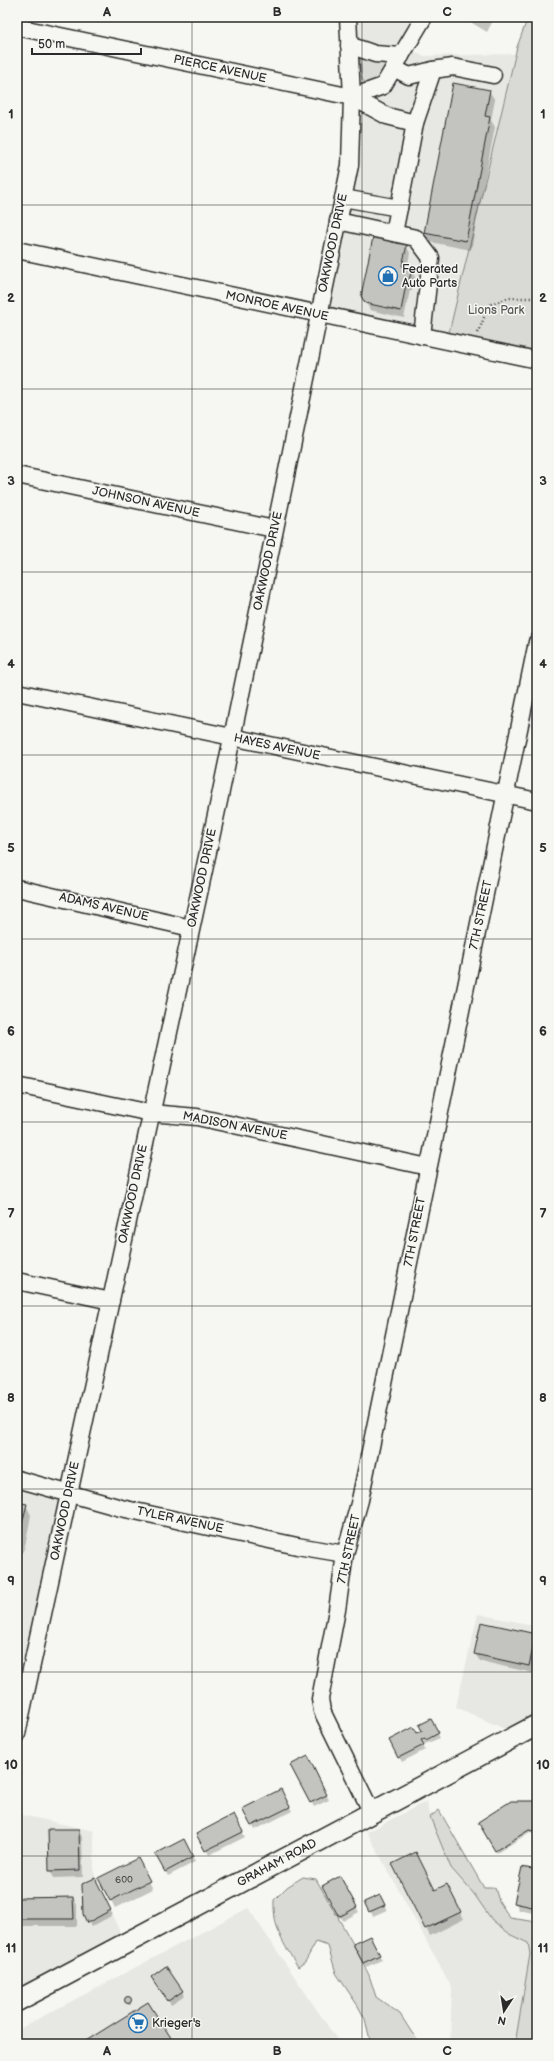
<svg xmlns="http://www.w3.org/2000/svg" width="554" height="2061" font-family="'Balsamiq Sans',sans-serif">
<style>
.built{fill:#e7e7e3}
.green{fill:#d9d9d5;stroke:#828280}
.shadow{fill:#0003}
.building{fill:#c3c3c0;stroke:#2b2b2b}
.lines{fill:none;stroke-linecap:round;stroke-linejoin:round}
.minor-casing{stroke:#2b2b2b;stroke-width:19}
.major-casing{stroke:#2b2b2b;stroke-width:23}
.path{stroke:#2b2b2b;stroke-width:2.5;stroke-dasharray:1 3;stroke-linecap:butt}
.minor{stroke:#f6f6f2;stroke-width:16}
.major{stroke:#f6f6f2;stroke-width:20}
.grid{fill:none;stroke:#2b2b2b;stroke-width:1;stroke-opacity:0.55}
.labels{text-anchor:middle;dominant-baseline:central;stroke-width:3;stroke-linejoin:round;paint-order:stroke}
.number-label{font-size:10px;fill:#515150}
.street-label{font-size:12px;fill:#2b2b2b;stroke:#f6f6f2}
.poi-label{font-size:12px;fill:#2b2b2b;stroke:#f6f6f2;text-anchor:start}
.park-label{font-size:12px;fill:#565656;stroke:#f6f6f2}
.neatline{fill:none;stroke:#2b2b2b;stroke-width:1.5}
.grid-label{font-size:13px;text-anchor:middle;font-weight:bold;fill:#2b2b2b}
</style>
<rect width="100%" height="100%" fill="#f6f6f2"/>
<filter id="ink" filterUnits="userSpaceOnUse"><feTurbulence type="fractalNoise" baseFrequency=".025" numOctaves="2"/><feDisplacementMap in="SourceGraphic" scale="8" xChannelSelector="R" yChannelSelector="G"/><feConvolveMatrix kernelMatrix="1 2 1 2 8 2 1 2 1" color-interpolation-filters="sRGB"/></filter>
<g filter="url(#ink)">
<g class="built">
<path d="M348,17H424L407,46L422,56L515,54L447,341L319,315L350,165Z"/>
<path d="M17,1479L68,1493L29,1680L17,1677Z"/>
<path d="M478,1614L537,1626V1725L518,1735L456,1707Z"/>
<path d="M427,1801L428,1811L451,1868L474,1894L492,1920L511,1935L528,1943L530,1954L515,2044H450L452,1988L367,1832Z"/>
<path d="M17,1814L94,1831V1873L125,1944L17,2001Z"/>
<path d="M248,1908L340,2044H17V2030Z"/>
</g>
<g class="green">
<path d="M528,17H537V360L447,341L517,47Z"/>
<path d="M362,57L383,60L386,63L385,69L376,83C364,84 361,83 361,70C361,65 359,61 362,57Z"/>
<path d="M439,1810L484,1888H495L499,1901L510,1918L537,1922V2044H515L530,1954L528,1943L511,1935L492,1920L474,1894L451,1868L430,1817Z"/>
<path d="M303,1877L316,1879L353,1944L369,1975L376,1997L400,2014L412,2033L423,2044H371L365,2019L358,2006L336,1973L328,1946L316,1942L305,1962L298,1967C283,1943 273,1929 274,1900L287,1887Z"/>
</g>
<g class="shadow">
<path d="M468,17H495L487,32L472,23Z"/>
<path d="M489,91L495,100L491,120L495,127L471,250L430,242L425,232Z"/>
<path d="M406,245L410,253L407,269L411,270L415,277L412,291L410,290L404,318L370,310L362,296Z"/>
<path d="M17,1504L26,1505L31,1515L26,1542L22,1554L20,1553L17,1567Z"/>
<path d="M535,1635L537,1654L533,1673L480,1661L475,1654Z"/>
<path d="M431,1720L440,1738L423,1745L425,1750L402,1762L390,1740L424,1731Z"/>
<path d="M310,1762L329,1800L314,1807L292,1765Z"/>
<path d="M281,1791L292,1811L255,1830L244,1809Z"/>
<path d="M537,1802V1834L530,1832L497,1853L479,1823Z"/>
<path d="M234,1816L245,1837L209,1855L198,1834Z"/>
<path d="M78,1830L82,1837L83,1877L54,1878L50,1870Z"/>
<path d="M183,1841L195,1862L168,1876L157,1855Z"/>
<path d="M394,1865L435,1891L451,1893L464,1919L430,1936Z"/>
<path d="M141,1867L153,1889L115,1908L100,1879Z"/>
<path d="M537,1871V1914L519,1910L515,1902Z"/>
<path d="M339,1877L359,1912L343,1921L323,1886Z"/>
<path d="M97,1884L113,1915L91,1927L84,1914Z"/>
<path d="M73,1898L77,1905V1926H20L17,1921V1899Z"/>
<path d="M382,1901L387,1910L373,1916L370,1911Z"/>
<path d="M373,1942L382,1960L366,1967L363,1963Z"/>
<path d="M155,1981L182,1991L185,1996L171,2005Z"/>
<path d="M127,1999H131V2005H128Z"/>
</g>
<g class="building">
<path d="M453,83L490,90L485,116L490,117L466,241L424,233Z"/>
<path d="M373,237L407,245L402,266L412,269L408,284H406L401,311L365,303L361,296Z"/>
<path d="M17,1502L27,1504L17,1543Z"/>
<path d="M481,1622L536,1634L529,1666L474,1654Z"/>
<path d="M431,1719L439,1733L426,1740L425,1738L421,1740L424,1745L398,1758L389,1740L414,1727L417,1733L422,1731L419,1725Z"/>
<path d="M308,1756L327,1795L310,1803L290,1765Z"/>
<path d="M281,1789L290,1807L251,1826L242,1809Z"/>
<path d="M511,1801H537V1832L529,1830L495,1851L478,1822Z"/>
<path d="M234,1814L243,1832L205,1851L196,1834Z"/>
<path d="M48,1829H79L80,1870L49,1871Z"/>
<path d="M184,1839L193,1857L165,1872L155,1854Z"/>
<path d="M416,1852L435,1890L447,1884L461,1912L425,1929L392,1864Z"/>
<path d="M138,1858L150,1881L110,1901L98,1878Z"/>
<path d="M522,1867L537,1870V1908L514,1903Z"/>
<path d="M340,1876L357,1907L339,1917L322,1886Z"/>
<path d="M95,1878L111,1910L87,1923L83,1914L82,1884Z"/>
<path d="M380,1895L385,1905L369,1912L364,1902Z"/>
<path d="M73,1897L74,1919H17V1898Z"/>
<path d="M370,1936L380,1955L363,1963L353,1944Z"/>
<path d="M166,1966L183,1991L168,2001L151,1977Z"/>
<circle cx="128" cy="2000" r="3.5"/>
<path d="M148,2002L175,2044H81Z"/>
</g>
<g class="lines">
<defs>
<g id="minor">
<path d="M17,27L352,97L387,116L415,123"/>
<path d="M349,45L375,54L401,56"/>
<path d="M394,68L409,76L433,70"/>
<path d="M352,97L383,86L424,17"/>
<path d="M343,198L399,208L394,233"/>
<path d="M399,208L415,123L433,70L453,67L493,75"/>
<path d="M338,221L416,238L431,258L422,336"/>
<path d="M17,250L537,360"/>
<path d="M17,475L274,529"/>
<path d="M17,692L537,801"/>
<path d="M17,888L191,928"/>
<path d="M17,1085L151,1113L197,1117L428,1167"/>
<path d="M17,1281L111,1301"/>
<path d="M17,1479L121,1508L297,1546L345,1554"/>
<path d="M17,1734L219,801L350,165L352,97L348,17"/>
<path d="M372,1813L322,1711L320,1699L337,1610L345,1554L360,1500L537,642"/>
</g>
<path id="major" d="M17,2001L537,1725"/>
</defs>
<use href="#minor" class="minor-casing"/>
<use href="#major" class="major-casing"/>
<path class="path" d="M478,333L489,305L508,298H537"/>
<use href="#minor" class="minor"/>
<use href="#major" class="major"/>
</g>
</g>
<path class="grid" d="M192,17V2044M362,17V2044M17,205H537M17,389H537M17,572H537M17,755H537M17,939H537M17,1122H537M17,1306H537M17,1489H537M17,1672H537M17,1856H537"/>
<defs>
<symbol id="shop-ring" viewBox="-11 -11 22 22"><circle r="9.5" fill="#f6f6f2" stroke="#1f6fb2" stroke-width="1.5"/><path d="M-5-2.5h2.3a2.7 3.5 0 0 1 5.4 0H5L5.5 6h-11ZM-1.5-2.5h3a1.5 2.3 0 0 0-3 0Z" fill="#1f6fb2"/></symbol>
<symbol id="supermarket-ring" viewBox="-11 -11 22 22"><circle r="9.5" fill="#f6f6f2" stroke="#1f6fb2" stroke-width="1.5"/><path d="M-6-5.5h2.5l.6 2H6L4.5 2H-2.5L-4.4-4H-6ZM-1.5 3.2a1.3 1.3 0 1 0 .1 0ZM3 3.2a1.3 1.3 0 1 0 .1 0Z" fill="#1f6fb2"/></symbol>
</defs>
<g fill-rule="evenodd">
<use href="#shop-ring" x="377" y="265" width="22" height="22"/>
<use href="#supermarket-ring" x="127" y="2012" width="22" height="22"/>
</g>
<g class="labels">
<g class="number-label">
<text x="124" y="1880">600</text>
</g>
<g class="street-label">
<text transform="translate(220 69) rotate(12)">PIERCE AVENUE</text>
<text transform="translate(333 243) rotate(-78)">OAKWOOD DRIVE</text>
<text transform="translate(277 306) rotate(12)">MONROE AVENUE</text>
<text transform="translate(146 502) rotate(12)">JOHNSON AVENUE</text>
<text transform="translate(268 561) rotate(-78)">OAKWOOD DRIVE</text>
<text transform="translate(277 747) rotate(12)">HAYES AVENUE</text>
<text transform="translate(202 878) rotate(-78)">OAKWOOD DRIVE</text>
<text transform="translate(104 907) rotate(13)">ADAMS AVENUE</text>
<text transform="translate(481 915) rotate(-78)">7TH STREET</text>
<text transform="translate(235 1126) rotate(11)">MADISON AVENUE</text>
<text transform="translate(133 1194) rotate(-78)">OAKWOOD DRIVE</text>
<text transform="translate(415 1232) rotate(-79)">7TH STREET</text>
<text transform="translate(65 1511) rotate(-78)">OAKWOOD DRIVE</text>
<text transform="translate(180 1520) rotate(12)">TYLER AVENUE</text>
<text transform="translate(349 1549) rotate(-78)">7TH STREET</text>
<text transform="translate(277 1863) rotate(-28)">GRAHAM ROAD</text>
</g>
<g class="poi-label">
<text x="402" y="269">Federated<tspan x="402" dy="14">Auto Parts</tspan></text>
<text x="152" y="2023">Krieger's</text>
</g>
<g class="park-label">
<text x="496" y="310">Lions Park</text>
</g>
</g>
<rect width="554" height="2061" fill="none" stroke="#f6f6f2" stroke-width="44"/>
<g transform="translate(504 2011) rotate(192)" stroke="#f6f6f2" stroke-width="3" paint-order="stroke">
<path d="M0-3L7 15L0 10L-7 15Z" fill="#2b2b2b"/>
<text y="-6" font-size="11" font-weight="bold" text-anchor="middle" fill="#2b2b2b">N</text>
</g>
<path d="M32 48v6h109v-6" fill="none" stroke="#2b2b2b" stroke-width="2"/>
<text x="38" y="48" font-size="12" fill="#2b2b2b" stroke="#f6f6f2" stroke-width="3" paint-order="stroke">50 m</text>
<rect x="22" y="22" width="510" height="2017" class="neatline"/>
<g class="grid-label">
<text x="107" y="16">A</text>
<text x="277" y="16">B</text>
<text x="447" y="16">C</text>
<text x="11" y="118">1</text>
<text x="543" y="118">1</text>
<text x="11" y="302">2</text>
<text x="543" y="302">2</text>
<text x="11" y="485">3</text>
<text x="543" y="485">3</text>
<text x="11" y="668">4</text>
<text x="543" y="668">4</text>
<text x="11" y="852">5</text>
<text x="543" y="852">5</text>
<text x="11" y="1035">6</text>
<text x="543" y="1035">6</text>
<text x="11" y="1218">7</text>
<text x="543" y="1218">7</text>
<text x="11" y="1402">8</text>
<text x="543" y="1402">8</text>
<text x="11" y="1585">9</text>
<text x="543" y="1585">9</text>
<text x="11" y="1769">10</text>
<text x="543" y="1769">10</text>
<text x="11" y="1952">11</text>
<text x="543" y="1952">11</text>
<text x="107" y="2055">A</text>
<text x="277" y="2055">B</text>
<text x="447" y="2055">C</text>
</g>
</svg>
